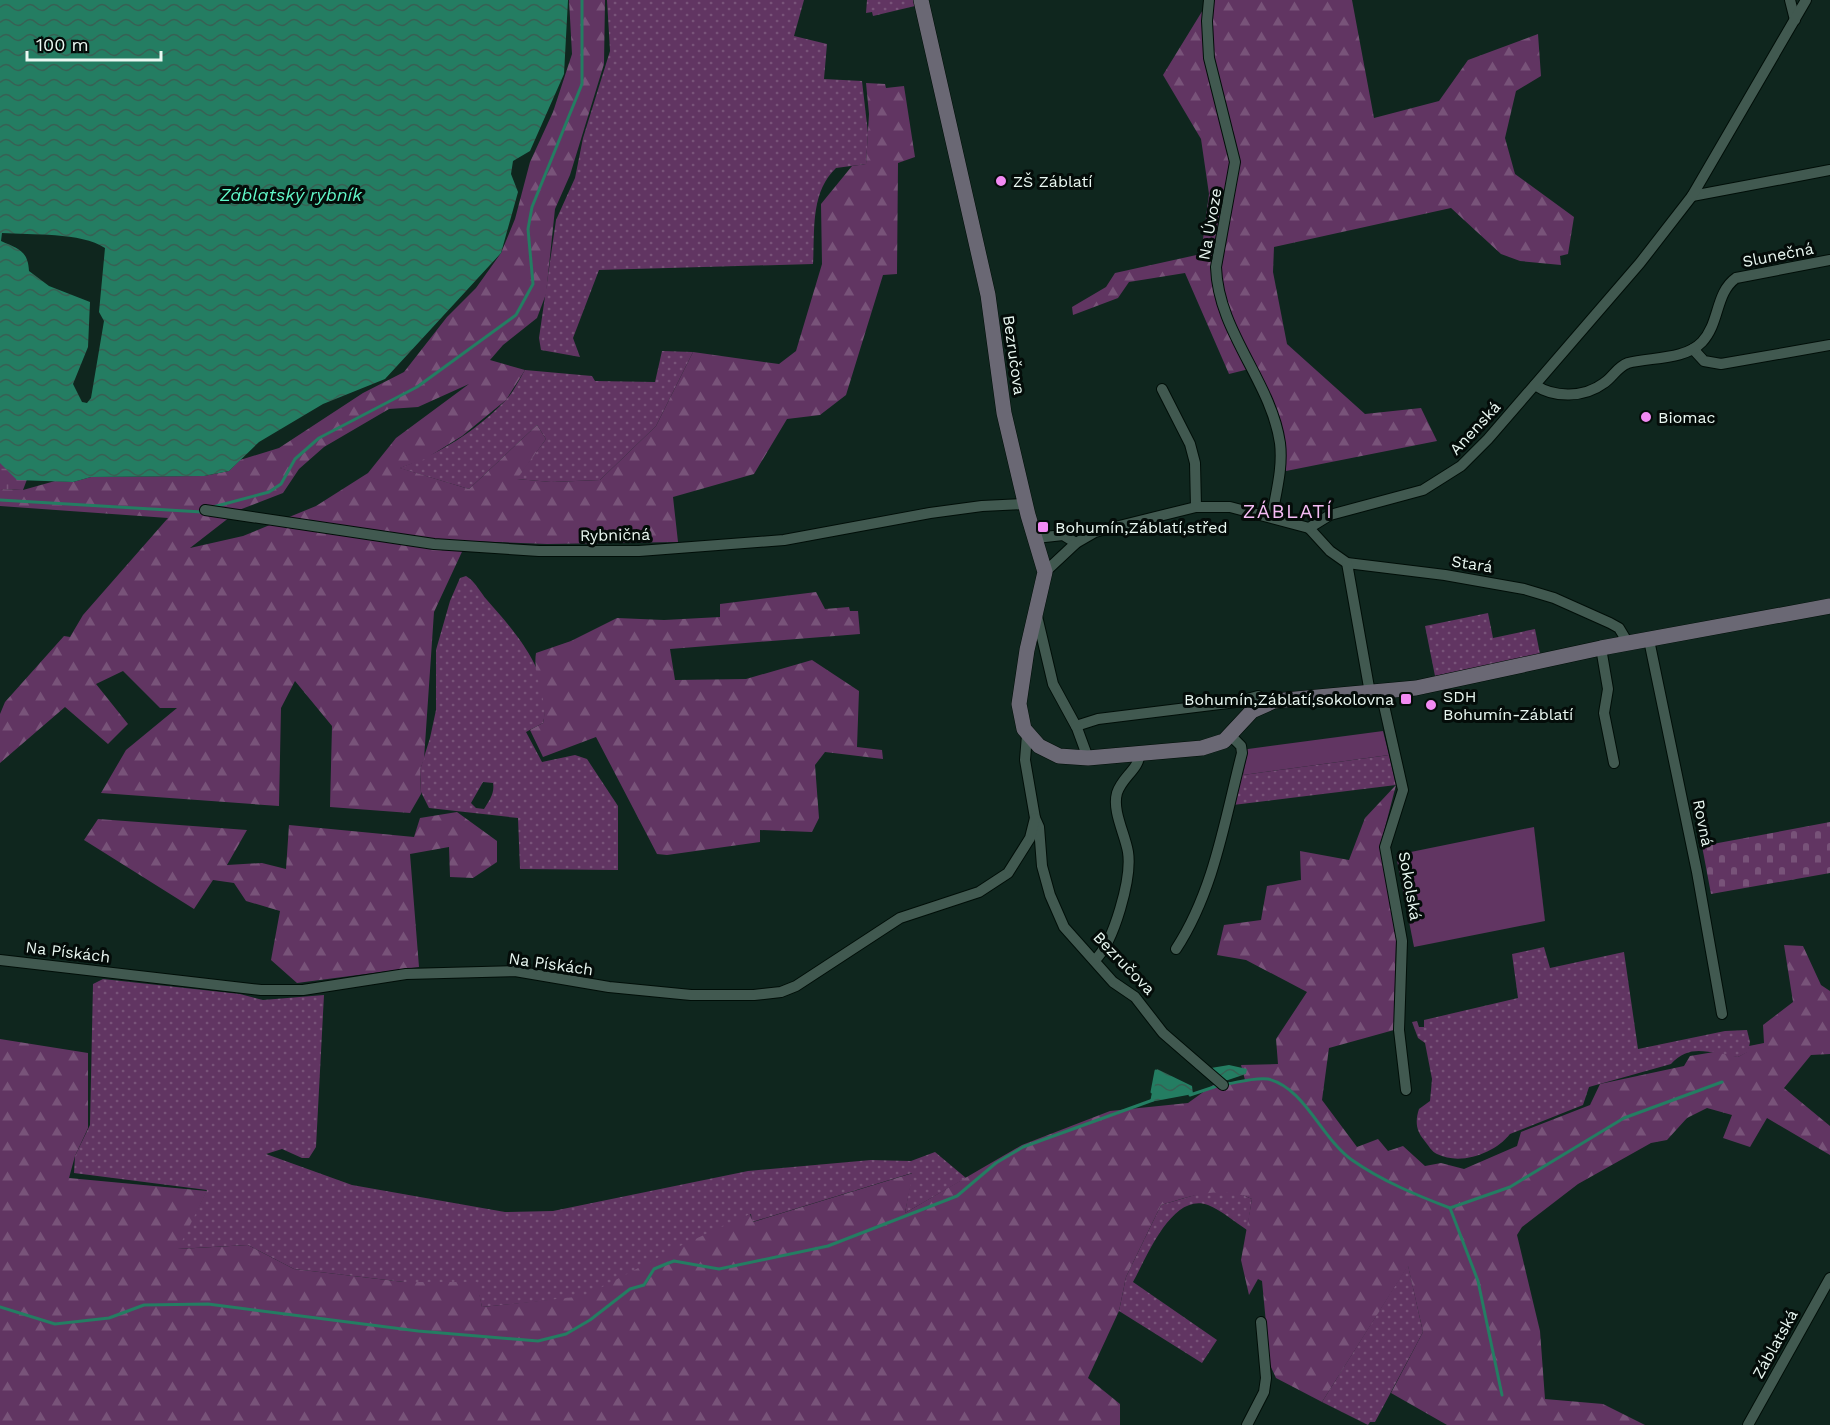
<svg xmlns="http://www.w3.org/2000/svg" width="1830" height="1425" font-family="'Work Sans',sans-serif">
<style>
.grass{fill:url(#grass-dots);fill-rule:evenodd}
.forest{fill:url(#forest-firs);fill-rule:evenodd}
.wetland{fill:url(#wetland-marsh)}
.cemetery{fill:url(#cemetery-stones)}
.garden{fill:#613562}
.water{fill:url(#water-waves);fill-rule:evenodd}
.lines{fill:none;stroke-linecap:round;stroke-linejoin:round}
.stream{stroke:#247d62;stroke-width:3}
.minor-casing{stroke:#000e08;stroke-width:12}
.secondary-casing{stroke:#000e08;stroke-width:16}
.minor{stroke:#415950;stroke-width:10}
.secondary{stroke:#6a6874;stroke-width:15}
.poi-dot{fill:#f28af3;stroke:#040c09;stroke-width:2}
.labels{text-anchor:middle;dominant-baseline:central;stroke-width:6;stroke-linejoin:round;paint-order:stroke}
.poi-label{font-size:16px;fill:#eaf8f2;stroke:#040c09;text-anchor:start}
.street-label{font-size:16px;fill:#eaf8f2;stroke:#040c09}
.water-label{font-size:18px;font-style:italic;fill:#62faca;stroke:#040c09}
.quarter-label{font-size:20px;letter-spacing:1.5px;fill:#f6bcf5;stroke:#040c09}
</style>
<defs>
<pattern id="grass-dots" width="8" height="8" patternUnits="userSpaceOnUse" patternTransform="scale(1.5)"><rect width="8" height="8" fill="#613562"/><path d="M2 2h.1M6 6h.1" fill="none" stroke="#785379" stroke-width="1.8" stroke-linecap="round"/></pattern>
<pattern id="forest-firs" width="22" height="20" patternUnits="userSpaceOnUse" patternTransform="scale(1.5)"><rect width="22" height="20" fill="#613562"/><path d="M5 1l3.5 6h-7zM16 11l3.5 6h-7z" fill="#785379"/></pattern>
<pattern id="wetland-marsh" width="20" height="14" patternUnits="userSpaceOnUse" patternTransform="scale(1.5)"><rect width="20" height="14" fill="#613562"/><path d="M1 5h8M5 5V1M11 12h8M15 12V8" fill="none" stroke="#785379"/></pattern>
<pattern id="cemetery-stones" width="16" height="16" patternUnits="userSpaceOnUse" patternTransform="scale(1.5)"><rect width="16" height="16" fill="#613562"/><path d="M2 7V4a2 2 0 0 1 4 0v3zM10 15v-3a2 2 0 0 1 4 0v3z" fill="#785379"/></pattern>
<pattern id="water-waves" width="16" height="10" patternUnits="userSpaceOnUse" patternTransform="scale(1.5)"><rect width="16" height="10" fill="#247d62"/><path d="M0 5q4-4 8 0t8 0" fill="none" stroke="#376154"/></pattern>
</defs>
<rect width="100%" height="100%" fill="#0f261e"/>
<g class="grass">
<path d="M607,0H804L794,36L827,44L824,79L862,81L868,133L866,164L836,168C810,193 815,231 813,264L599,270L573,338L580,357L541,350L539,338L556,220L575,178L583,138L610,51Z"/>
<path d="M867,0H913L915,6L873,16L872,12L866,13Z"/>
<path d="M662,351L693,352L656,426L600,480L551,482L516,479L546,439L537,425L469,489L399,468C438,455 476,431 505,401C513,393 519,380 525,370L592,376L595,381L655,382Z"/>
<path d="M466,576C475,581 480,592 487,600C516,633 555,676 543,723L526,732L542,762L575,755L587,759L618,806V870L520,869L518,818L429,808L421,792L420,770L430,738L436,710V650L450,601L460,578ZM483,782L493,783C495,793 489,801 484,809L476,808L471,803Z"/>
<path d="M1488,613L1493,638L1535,629L1540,654L1435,676L1425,626Z"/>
<path d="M1248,749L1243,775L1389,755L1396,785L1233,805L1244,750Z"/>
<path d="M1544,947L1550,968L1624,952L1638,1049L1725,1031L1747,1030L1750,1042L1748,1052L1738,1057C1713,1055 1692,1041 1671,1064L1589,1087L1583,1105L1510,1134C1495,1153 1461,1166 1437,1154C1432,1152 1428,1145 1424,1140C1416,1131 1415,1121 1419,1109L1430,1101L1432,1079L1425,1043L1418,1038L1412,1022L1417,1021L1419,1027H1424V1020L1518,998L1512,954Z"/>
<path d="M103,979L240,994L263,1000L324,995L316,1147L309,1158H302L282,1149L266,1154L352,1185L505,1212L553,1211L748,1171L871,1160L911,1161L935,1152L966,1178L905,1213L912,1173L752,1222L751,1214L585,1297L482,1307L476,1282H404L294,1269L248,1245L177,1249L207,1190L74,1173L75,1156L90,1125L93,984Z"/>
<path d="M1205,1192H1236L1252,1199L1247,1230C1235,1222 1221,1210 1208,1205C1172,1192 1147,1257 1133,1282L1217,1340L1202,1363L1119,1311L1126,1277L1161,1205Z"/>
<path d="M1408,1265L1423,1332L1375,1422H1370L1368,1425L1322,1402Z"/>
</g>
<g class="forest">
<path d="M569,0H605L604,64L570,175L555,209L546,294L537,318L503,345L490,360L525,370L506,400L462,436L425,459L400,468L469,489L537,425L546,439L517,479L551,482L600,480L656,426L693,352L779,364L796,351L822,264L821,204L852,166L866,164L869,114L866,83L885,84L886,88L904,86L915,157L898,163L897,274L883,275L846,395L820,415L787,419L754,474L673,497L678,542L547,544L467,541L434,612L424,759L420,770L421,794L410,813L330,807L332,726L295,681L281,708L279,806L101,793L126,750L177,708H160L123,671L96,684L128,724L108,744L65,707L0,763V714L5,702L64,636L70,637L83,615L168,518L0,506V489L23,490L55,481L73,482L91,477L204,476L229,471L240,460L279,448L363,393L404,372L447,317L476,288L501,253L515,219L530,162L553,112L572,54ZM469,384L396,438L368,473L316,506L243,536L190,548L239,510L283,493L299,469L324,447L389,409L418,407Z"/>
<path d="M1209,0H1352L1374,118L1439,101L1468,60L1538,34L1541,76L1516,91L1505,138L1515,174L1574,217L1568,254L1560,256L1561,265L1520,261L1501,254L1451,208L1274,247L1273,272L1287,344L1365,414L1421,408L1437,441L1286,471L1282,430L1257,367L1229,374L1185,273L1129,282L1118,298L1073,315L1072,307L1106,287L1115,273L1201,254L1209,194L1201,139L1163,75Z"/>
<path d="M816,592L825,609L849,607L850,611H858L860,634L670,649L675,680L746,679L812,660L859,691L857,747L882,750L883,759L825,752L815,765L819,818L812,832L760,830V842L667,855L657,854L596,737L543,757L530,730L543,723C549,698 532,677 536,653L571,641L617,618L664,620L720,617V604Z"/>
<path d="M1396,785L1381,843L1396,939L1394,1030L1329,1048L1322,1100L1357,1147L1378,1139L1388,1151L1403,1146L1425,1166L1441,1163L1464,1169L1517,1146L1521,1132L1590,1105L1600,1084L1684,1066L1690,1056L1714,1052L1738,1057L1747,1052L1749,1046L1764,1043L1763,1025L1793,1002L1784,945L1803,946L1821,985L1830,991V1054L1811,1055L1784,1088L1830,1126V1155L1767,1118L1750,1147L1723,1138L1732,1115L1707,1108L1687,1118L1667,1140L1651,1143L1578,1184L1522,1227L1517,1235L1540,1331L1545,1399L1603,1404L1645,1425H1447L1391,1393L1423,1332L1408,1266L1322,1402L1276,1378L1270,1365L1262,1281L1258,1279L1249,1295L1241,1260L1252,1199C1221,1185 1192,1196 1161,1205L1126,1277L1119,1311L1088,1378L1120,1404V1425H0V1039L88,1053V1128L75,1156L69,1178L207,1191L178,1249L248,1245L294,1269L404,1282H477L482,1307L585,1296L680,1246L750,1214L753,1222L913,1173L905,1213L1022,1145L1110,1111L1188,1103L1213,1085L1245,1080L1241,1065L1278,1064L1276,1039L1307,992L1246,960L1217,955L1224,925L1261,920L1267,886L1301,880L1300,851L1349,860L1365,818Z"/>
<path d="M457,812L497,841V862L473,878L450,877L449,847L410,854L419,967L297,983L271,960L280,911L246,901L234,883L213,880L194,909L84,840L98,819L247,830L227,865L262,863L286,869L289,825L414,837L420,818Z"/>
</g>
<path class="wetland" d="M0,440L29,474L23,490L0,489Z"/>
<path class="cemetery" d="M1830,822V873L1711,894L1702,846Z"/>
<g class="garden">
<path d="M1383,731L1389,755L1243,775L1248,749Z"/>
<path d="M1534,827L1545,921L1414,947L1396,855Z"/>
</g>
<g class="water">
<path d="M0,0H568L564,74L530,151L513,161L511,174L518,192L501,253L385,379L323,404L259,442L229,471L204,476L91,477L73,482L17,480L0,463ZM2,233C31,235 81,232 105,248L99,312L104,321L91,398L87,403L82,402L73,384L88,347L90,302L49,286L29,271C28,251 19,249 1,241Z"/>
<path d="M1229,1065L1247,1069L1246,1074L1225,1081L1211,1068Z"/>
<path d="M1157,1069L1192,1086L1193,1094L1150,1102Z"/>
</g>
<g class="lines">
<g class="stream">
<path d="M0,500L202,512"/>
<path d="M213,507L269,492L281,484L295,459L319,438L417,387L516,315L533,284L528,229L532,207L582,84V0"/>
<path d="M1227,1084C1239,1082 1256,1077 1268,1079C1305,1088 1321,1138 1352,1160C1382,1181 1416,1195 1450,1208L1510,1187L1624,1118L1722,1082"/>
<path d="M1152,1092L1156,1071L1158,1072"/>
<path d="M1190,1095L1220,1085"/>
<path d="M1450,1208L1478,1281L1502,1395"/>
<path d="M0,1307L55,1324L109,1318L144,1305L208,1304L418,1331L538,1341L566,1334L590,1320L630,1289L644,1285L654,1269L666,1264L674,1261L719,1269L828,1246L957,1196L996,1163L1023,1147L1153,1100"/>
</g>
<defs>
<g id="minor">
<path d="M1209,0L1207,21L1209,58L1235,162L1216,267C1218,332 1271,381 1280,443C1283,468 1276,492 1272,516"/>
<path d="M1790,0L1795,20"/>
<path d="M1692,196L1830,170"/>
<path d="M1693,349L1704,361L1721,364L1830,345"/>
<path d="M1535,385C1554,398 1584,398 1604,383C1613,377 1617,367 1628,363C1651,357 1685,360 1702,342C1720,323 1715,293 1736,278L1830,260"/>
<path d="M1162,389L1190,444L1195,463L1196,507"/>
<path d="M205,510L434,544L539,551H639L784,540L930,513L982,506L1025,504"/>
<path d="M1309,528L1330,551L1347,563L1445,575L1524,589L1554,598L1610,623L1619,628L1628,643"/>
<path d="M1036,538L1063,535L1076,543"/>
<path d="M1347,563L1370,693"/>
<path d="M1045,572L1076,543L1095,532L1196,507H1230L1309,528L1330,515L1423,490L1461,466L1488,439L1640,263L1692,196L1806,0"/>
<path d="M1036,612L1053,684L1077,728L1088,758"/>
<path d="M1649,640L1697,872L1722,1014"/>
<path d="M1601,648L1608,689L1604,713L1614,763"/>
<path d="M1381,692L1403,790L1385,847L1402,941L1399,1030L1406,1090"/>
<path d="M1076,726L1098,719L1236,702L1258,696L1266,703"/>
<path d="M1027,735L1025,760L1035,818L1039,827L1042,866L1050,895L1064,927L1113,982L1135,997L1163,1033L1223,1085"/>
<path d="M1176,949C1214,891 1225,819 1242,753L1241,746L1231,736"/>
<path d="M0,960L261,990H303L406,974L515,971L609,987L691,995H754L781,992L796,986L900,918L979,892L1008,873L1030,838L1035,818"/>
<path d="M1095,960C1114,942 1132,878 1128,852C1125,834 1112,811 1117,793C1122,777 1138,770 1140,754"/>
<path d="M1247,1425L1264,1392L1266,1378L1261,1322"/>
<path d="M1748,1425L1830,1278"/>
</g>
<path id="secondary" d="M921,0L988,295L1004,413L1028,515L1045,572L1027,650L1019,704L1024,729L1039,746L1059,756L1088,758L1202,748L1224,741L1252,711L1274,701L1416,688L1601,648L1830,606"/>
</defs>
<use href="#minor" class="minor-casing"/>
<use href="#secondary" class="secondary-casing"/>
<use href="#minor" class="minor"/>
<use href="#secondary" class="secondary"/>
</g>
<g class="poi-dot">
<circle cx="1001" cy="181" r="6"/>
<circle cx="1646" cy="417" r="6"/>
<rect x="1037" y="521" width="12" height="12" rx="3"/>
<rect x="1400" y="693" width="12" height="12" rx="3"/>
<circle cx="1431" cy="705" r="6"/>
</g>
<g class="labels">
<g class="poi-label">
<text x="1013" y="181">ZŠ Záblatí</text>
<text x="1658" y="417">Biomac</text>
<text x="1055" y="527">Bohumín,Záblatí,střed</text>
<text x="1443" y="696">SDH<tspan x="1443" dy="18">Bohumín-Záblatí</tspan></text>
<text x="1394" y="699" text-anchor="end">Bohumín,Záblatí,sokolovna</text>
</g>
<g class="street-label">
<text transform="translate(1210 224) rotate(-80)">Na Úvoze</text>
<text transform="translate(1778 255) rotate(-11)">Slunečná</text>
<text transform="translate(1014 355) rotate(82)">Bezručova</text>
<text transform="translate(1475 428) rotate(-47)">Anenská</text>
<text transform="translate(615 535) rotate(-1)">Rybničná</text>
<text transform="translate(1472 564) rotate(9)">Stará</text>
<text transform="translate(1703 823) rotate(79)">Rovná</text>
<text transform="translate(1410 886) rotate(80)">Sokolská</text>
<text transform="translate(68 952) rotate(7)">Na Pískách</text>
<text transform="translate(1124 963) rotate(46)">Bezručova</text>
<text transform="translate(551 964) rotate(8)">Na Pískách</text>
<text transform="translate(1775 1344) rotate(-61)">Záblatská</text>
</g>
<g class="water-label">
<text x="291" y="194">Záblatský rybník</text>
</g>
<g class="quarter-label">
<text x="1288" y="511">ZÁBLATÍ</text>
</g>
</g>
<path d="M27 51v9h134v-9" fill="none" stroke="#eaf8f2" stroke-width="3"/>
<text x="36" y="51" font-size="18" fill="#eaf8f2" stroke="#040c09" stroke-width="4.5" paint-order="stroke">100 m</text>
</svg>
